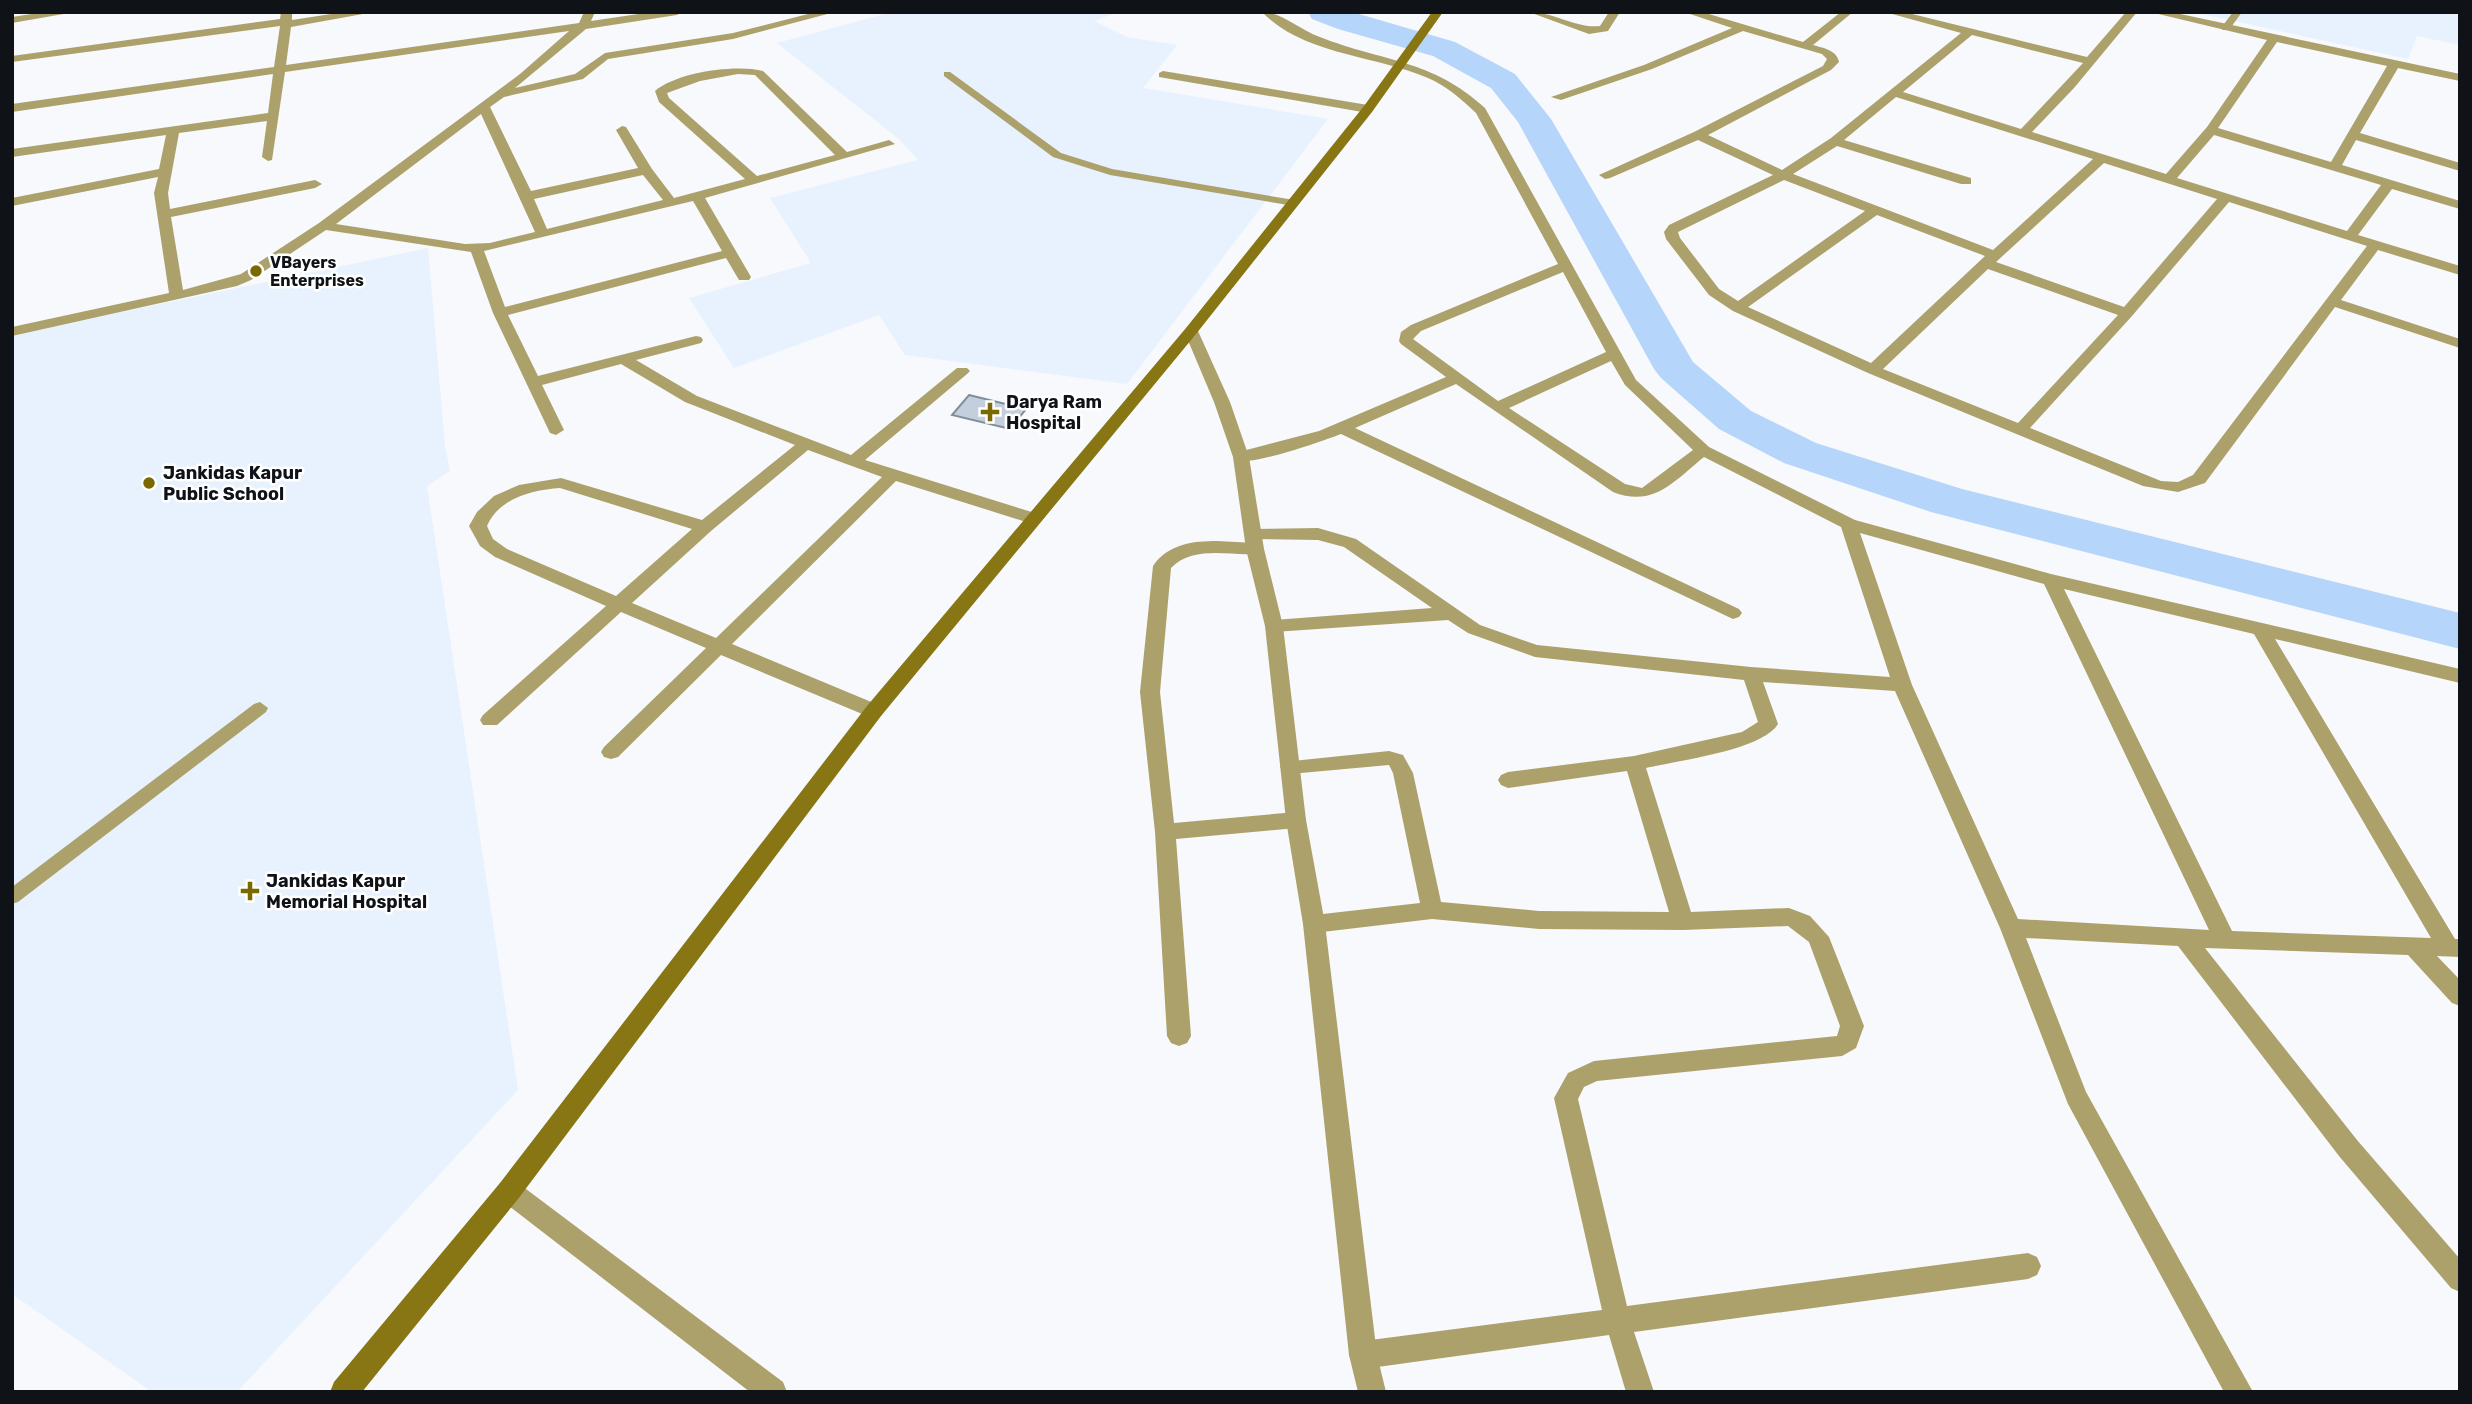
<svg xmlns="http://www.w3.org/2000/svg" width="2472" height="1404" font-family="Rubik,sans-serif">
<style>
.built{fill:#e7f2fe}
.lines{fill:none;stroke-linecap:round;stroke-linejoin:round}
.river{fill:#b6d5fa;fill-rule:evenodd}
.building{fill:#c4cfdd;stroke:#828d9a;stroke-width:2}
.service{fill:#aca16b;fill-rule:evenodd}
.minor{fill:#aca16b;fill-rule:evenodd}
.tertiary{fill:#aca16b;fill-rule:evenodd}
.secondary{fill:#877613;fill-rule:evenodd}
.poi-dot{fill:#796900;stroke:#fff;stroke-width:2.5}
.labels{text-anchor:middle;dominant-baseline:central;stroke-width:5;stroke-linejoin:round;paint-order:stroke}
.far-poi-label{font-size:16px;font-weight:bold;fill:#0f1318;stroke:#fff;text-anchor:start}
.poi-label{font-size:18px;font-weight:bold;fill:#0f1318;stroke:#fff;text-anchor:start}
</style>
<rect width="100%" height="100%" fill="#f7f9fc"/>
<g class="built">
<path d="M892,12H1118L1094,21L1127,37L1177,45L1143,88L1328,119L1127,384L905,355L879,315L734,368L689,298L811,263L770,198L918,160L899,139L777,43Z"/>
<path d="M2193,12H2460V45L2417,36L2408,59Z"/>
<path d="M428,248L445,446L450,471L427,486L518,1090L237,1392H152L12,1294V335Z"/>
</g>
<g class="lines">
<path class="river" d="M1308,12H1352L1455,42L1515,74L1551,119L1693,362L1751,411L1816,443L1962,489L2460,613V649L1931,512L1784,463L1719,429L1661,378L1654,369L1518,122L1491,88L1433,56L1338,29L1312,19Z"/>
</g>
<path class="building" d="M969,395L1026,409L1010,429L952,415Z"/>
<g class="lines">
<g class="service">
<path d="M2233,12H2242L2229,30H2223L2221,28Z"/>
<path d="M944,72H950L1061,153L1112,169L1294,200L1299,203L1294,206L1110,175L1053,157L944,76Z"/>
<path d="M260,702L268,708L266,712L18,902L12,904V887L254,704Z"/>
</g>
<g class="minor">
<path d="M44,12H75L12,23V17Z"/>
<path d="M281,12H292V20L344,12H374L291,27L286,65L579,23L584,12H595L591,21L652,12H682L677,15L586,29L515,88L575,74L605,53L733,33L816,12H835L733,39L608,59L583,79L504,97L490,107L531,191L638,168L616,130L622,126L626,127L652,169L674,198L745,179L659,102L655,91C677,72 736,64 763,71L847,152L889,140L895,144L705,198L751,277L749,280H739L726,258L508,315L538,376L696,336L701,337L703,340L701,343L636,360L697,396L851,455L957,368H967L970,371L967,374L865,460L1038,514L1041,518L1038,522H1026L896,481L732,644L881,706L884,711L881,716H867L721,655L618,757L611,759L604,757L601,752L604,747L706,648L621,612L497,725H483L480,720L483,715L606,606L495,557L480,546L469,526L477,512L494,496L519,485L561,478L702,520L795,445L685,402L621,364L542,385L564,430L556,435L550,433L493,313L471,252L326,230L251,280L237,286L12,336V327L169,293L154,193L158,177L12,206V198L159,169L166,135L12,157V149L268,113L273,74L12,112V104L274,67L280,26L12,62V56L280,19ZM569,31L520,74L319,223L241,274L183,290L171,217L315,188L322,184L315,180L170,209L168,193L179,133L267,121L262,157L268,161L272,160L285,72ZM738,74L755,75L835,155L757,176L669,98L667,93L700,81ZM481,114L535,232L490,243L465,244L336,224ZM643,175L663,200L547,229L534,199ZM693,201L722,251L505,307L484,251ZM808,450L882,477L716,638L632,603L711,531ZM560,488L692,529L616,596L507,549L493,539L487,526C499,498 532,490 560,488Z"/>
<path d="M1262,12C1282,12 1300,30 1320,37C1383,62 1432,59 1485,108L1636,380L1709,447L1855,520L2051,574L2460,669V683L2275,639L2455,939H2460V957L2437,956L2460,980V1006L2452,1003L2408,955L2205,948L2357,1140L2460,1259V1292L2451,1288L2339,1156L2178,946L2026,938L2086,1092L2253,1392H2224L2068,1104L2000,928L1895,691L1763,682L1778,724C1763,750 1676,761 1646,768L1691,912L1789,908L1810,916L1829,937L1864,1026L1856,1048L1842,1056L1597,1081L1584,1087L1578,1099L1627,1306L2028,1253L2037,1257L2041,1266L2037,1275L2028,1279L1634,1332L1654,1392H1626L1609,1335L1363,1369L1353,1365L1349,1355L1353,1345L1363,1341L1602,1310L1554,1098L1568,1073L1594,1061L1837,1036L1840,1026L1809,942L1788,926L1683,930L1539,929L1432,919L1314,933L1306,930L1303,924L1306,918L1314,915L1420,903L1393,773L1389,765L1290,774L1283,772L1280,767L1283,762L1389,751L1403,755L1413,773L1441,902L1539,911L1669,912L1627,771L1508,788L1501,785L1498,780L1501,775L1508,772L1634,756L1742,732L1758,722L1744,680L1535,657L1468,633L1448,620L1274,632L1268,630L1265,626L1268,622L1274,620L1432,608L1344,547L1318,540L1254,539L1248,537L1245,533L1248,529L1318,528L1356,539L1480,625L1537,645L1751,667L1890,677L1841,527L1704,457C1674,481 1654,508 1613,492L1456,384L1355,428L1739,609L1742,613L1739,617L1733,619L1341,434C1320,442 1255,465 1235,461L1233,457L1235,453L1319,431L1446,377L1401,344L1399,341L1401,332L1411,325L1558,264L1476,113C1461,99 1447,86 1428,78C1375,55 1304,55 1262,12ZM1563,272L1606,352L1498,401L1413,339L1421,331ZM1611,361L1625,385L1693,450L1642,488L1625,484L1509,408ZM1860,533L2044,584L2209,930L2018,919L1912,685ZM2064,589L2254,634L2431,938L2232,931Z"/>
<path d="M1529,12C1554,12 1577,29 1600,26L1609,12H1620L1608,31L1589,34Z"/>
<path d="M1684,12H1702L1803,42L1841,12H1853L1813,45C1823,48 1837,50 1839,62L1831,70L1708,135L1782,170L1831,138L1961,33L1885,12H1904L2087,57L2126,12H2137L2074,88L2032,132L2166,174L2207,127L2267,40L2150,12H2171L2460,74V81L2398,68L2360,133L2460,163V171L2356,140L2342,165L2460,201V209L2392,189L2358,235L2460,266V275L2378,250L2341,300L2460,339V348L2335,307L2205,483L2178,492L2143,486L1868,373L1733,311L1709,295L1666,239L1664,232L1669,225L1773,175L1698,140L1610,178L1605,179L1599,175L1694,132L1823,66L1827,59L1822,54L1743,31L1652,69L1561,100L1551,97L1644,65L1732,28ZM1972,35L2083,63L2021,129L1903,92ZM2277,42L2387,66L2331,162L2218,128ZM1896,97L2093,159L1993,250L1793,174L1837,146L1961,184H1971V178L1844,140ZM2214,135L2381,185L2347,231L2177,178ZM2104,163L2217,199L2124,307L1996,262ZM1784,180L1865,211L1738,301L1719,289L1680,238L1678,232ZM2229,202L2367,246L2193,475L2178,482L2161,481L2030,428L2132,316ZM1877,215L1985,256L1871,363L1748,307ZM1988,269L2118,315L2018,423L1883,369Z"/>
<path d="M1163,71L1368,105L1374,109L1368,113L1159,77V73Z"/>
<path d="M1217,541L1255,543L1264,549C1252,564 1199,539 1171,568L1160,692L1174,823L1296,812L1303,814L1306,820L1303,826L1296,828L1176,839L1191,1036L1187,1043L1179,1046L1171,1043L1167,1036L1155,832L1140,692L1153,566C1168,544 1193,541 1217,541Z"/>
<path d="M509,1179L518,1183L783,1382L787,1392H750L500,1199L496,1191L500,1183Z"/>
</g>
<path class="tertiary" d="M1191,327L1198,331L1230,402L1249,457L1264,549L1283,626L1306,820L1325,924L1377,1355L1386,1392H1358L1349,1355L1303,924L1286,820L1265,626L1246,549L1233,457L1214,402L1184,331Z"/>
<path class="secondary" d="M1432,12H1443L1372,112L1196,334L881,716L518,1199L362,1392H330L334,1382L500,1183L867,706L1186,328L1364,106Z"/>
</g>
<g class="poi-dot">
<circle cx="256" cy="271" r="7"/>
<path d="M986.5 401.5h7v7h7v7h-7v7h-7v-7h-7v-7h7z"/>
<circle cx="149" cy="483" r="7"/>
<path d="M246.5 880.5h7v7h7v7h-7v7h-7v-7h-7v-7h7z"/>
</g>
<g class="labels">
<g class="far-poi-label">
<text x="270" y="262">VBayers<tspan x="270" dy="18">Enterprises</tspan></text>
</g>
<g class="poi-label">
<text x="1006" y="402">Darya Ram<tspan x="1006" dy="21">Hospital</tspan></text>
<text x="163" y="473">Jankidas Kapur<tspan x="163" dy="21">Public School</tspan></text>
<text x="266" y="881">Jankidas Kapur<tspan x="266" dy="21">Memorial Hospital</tspan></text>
</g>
</g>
<rect width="2472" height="1404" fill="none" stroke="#0f1318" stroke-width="28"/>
</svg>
